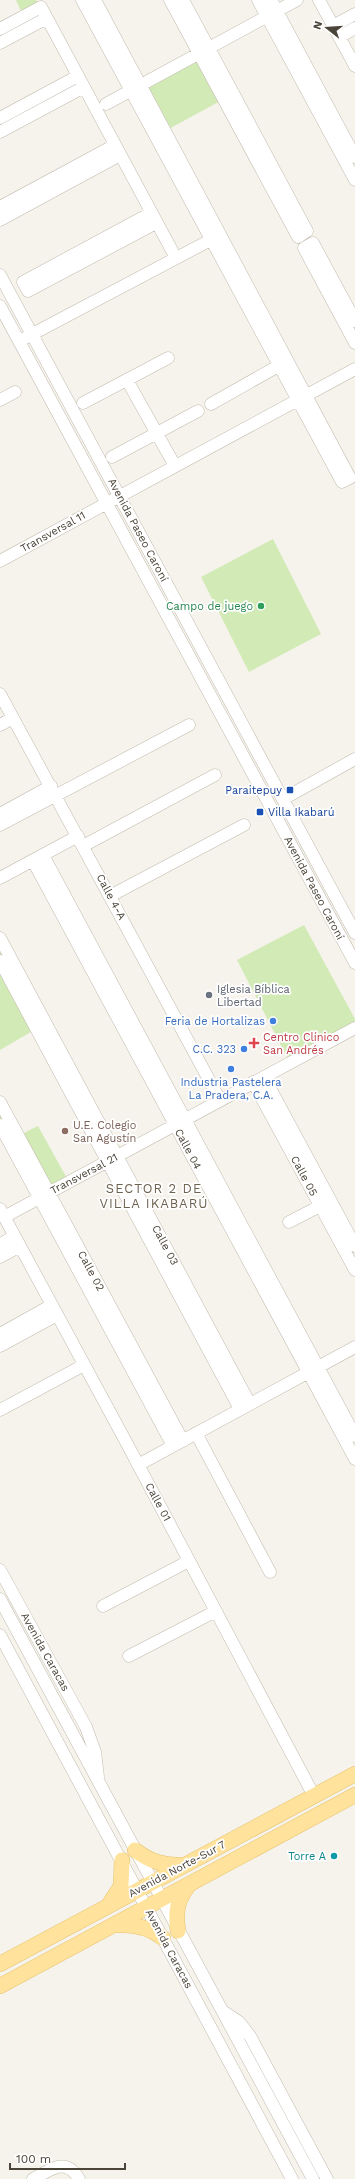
<svg xmlns="http://www.w3.org/2000/svg" width="355" height="2179" viewBox="0 0 355 2179" font-family="'Work Sans',sans-serif">
<style>
.green{fill:#d2eab5}
.lines{fill:none;stroke-linecap:round;stroke-linejoin:round}
.minor-casing{stroke:#c2bbae;stroke-width:13}
.major-casing{stroke:#e6c16a;stroke-width:16}
.minor{stroke:#fff;stroke-width:12}
.major{stroke:#ffe39c;stroke-width:15}
.leisure-dot{fill:#2e9e5b;stroke:#fff;stroke-width:1.5}
.transit-dot{fill:#1a4fb4;stroke:#fff;stroke-width:1.5}
.worship-dot{fill:#6b7280;stroke:#fff;stroke-width:1.5}
.shop-dot{fill:#3f7fe0;stroke:#fff;stroke-width:1.5}
.health-dot{fill:#e0444e;stroke:#fff;stroke-width:1.5}
.education-dot{fill:#8d6e63;stroke:#fff;stroke-width:1.5}
.culture-dot{fill:#0f9aa8;stroke:#fff;stroke-width:1.5}
.labels{text-anchor:middle;dominant-baseline:central;stroke-width:3.5;stroke-linejoin:round;paint-order:stroke}
.street-label{font-size:11px;fill:#4b4439;stroke:#fff}
.leisure-label{font-size:11px;fill:#27864d;stroke:#fff;text-anchor:end}
.transit-label{font-size:11px;fill:#164399;stroke:#fff;text-anchor:end}
.worship-label{font-size:11px;fill:#5b616d;stroke:#fff;text-anchor:start}
.shop-label{font-size:11px;fill:#366cbe;stroke:#fff;text-anchor:end}
.health-label{font-size:11px;fill:#be3a42;stroke:#fff;text-anchor:start}
.education-label{font-size:11px;fill:#785e54;stroke:#fff;text-anchor:start}
.culture-label{font-size:11px;fill:#0d838f;stroke:#fff;text-anchor:end}
.quarter-label{font-size:13px;letter-spacing:1px;fill:#6e6250;stroke:#fff}
</style>
<rect width="100%" height="100%" fill="#f6f3ec"/>
<path class="green" d="M16 0H36L38 3 21 11Z
M82 0H95L141 85 199 53 170 0H183L224 99 165 131Z
M273 539 321 634 249 672 201 577Z
M304 925 355 1019V1028L290 1063 237 960Z
M0 938 36 1029 0 1050Z
M0 1102 18 1136 38 1126 69 1182 49 1193 0 1125Z"/>
<g class="lines">
<defs>
<path id="minor" d="M82 0 342 482 350 478 95 0
M170 0 298 237 307 231 183 0
M258 0 355 180
M271 0 355 157
M319 0 355 66
M333 26 355 14
M0 29 41 7 176 258
M339 37 355 28
M0 43 47 18
M106 104 297 0
M0 118 78 76
M0 132 84 87
M0 207 115 145
M151 213 23 282 28 291 156 223
M0 220 120 155
M0 275 355 933
M0 306 355 963
M355 321 313 243 304 248 355 343
M25 338 218 236
M127 380 175 466
M0 400 15 392
M83 403 168 358
M211 404 280 365
M112 457 198 411
M0 561 355 369
M0 694 220 1100
M0 725 13 718
M283 799 355 759
M0 814 51 786
M0 825 189 725
M83 846 215 775
M43 855 355 1436
M33 861 355 1459
M0 878 78 836
M110 896 244 825
M0 938 250 1404
M0 961 240 1409
M264 1077 355 1246
M253 1082 355 1270
M0 1102 183 1441
M0 1125 173 1446
M0 1209 125 1440 314 1796
M4 1217 355 1028
M289 1222 326 1203
M0 1245 14 1236
M0 1257 20 1246
M0 1334 52 1305
M0 1346 57 1315
M0 1410 84 1365
M196 1433 270 1572
M138 1465 355 1347
M0 1570 86 1727 95 1752 98 1777
M0 1599 313 2179
M103 1606 189 1561
M0 1635 292 2179
M129 1656 216 1611
M224 2012 239 2022 250 2036 327 2179
M33 2179C50 2170 66 2156 79 2179"/>
<path id="major" d="M135 1850C150 1862 165 1866 185 1865
M110 1903 121 1886 122 1860
M115 1925C133 1924 149 1927 163 1938
M178 1931C175 1913 177 1899 189 1885
M0 1964 355 1774
M0 1986 355 1795"/>
</defs>
<use href="#minor" class="minor-casing"/>
<use href="#major" class="major-casing"/>
<use href="#minor" class="minor"/>
<use href="#major" class="major"/>
</g>
<circle class="leisure-dot" cx="261" cy="606" r="4"/>
<g class="transit-dot">
<rect x="286" y="786" width="8" height="8" rx="2"/>
<rect x="256" y="808" width="8" height="8" rx="2"/>
</g>
<circle class="worship-dot" cx="209" cy="995" r="4"/>
<g class="shop-dot">
<circle cx="273" cy="1021" r="4"/>
<circle cx="244" cy="1049" r="4"/>
<circle cx="231" cy="1069" r="4"/>
</g>
<path class="health-dot" d="M252 1037h4v4h4v4h-4v4h-4v-4h-4v-4h4z"/>
<circle class="education-dot" cx="65" cy="1131" r="4"/>
<circle class="culture-dot" cx="334" cy="1856" r="4"/>
<g class="labels">
<g class="street-label">
<text transform="translate(138 530) rotate(62)">Avenida Paseo Caroní</text>
<text transform="translate(53 532) rotate(-29)">Transversal 11</text>
<text transform="translate(314 888) rotate(62)">Avenida Paseo Caroní</text>
<text transform="translate(111 897) rotate(62)">Calle 4-A</text>
<text transform="translate(188 1149) rotate(62)">Calle 04</text>
<text transform="translate(84 1174) rotate(-28)">Transversal 21</text>
<text transform="translate(304 1176) rotate(62)">Calle 05</text>
<text transform="translate(165 1245) rotate(62)">Calle 03</text>
<text transform="translate(91 1271) rotate(62)">Calle 02</text>
<text transform="translate(158 1502) rotate(62)">Calle 01</text>
<text transform="translate(45 1652) rotate(61)">Avenida Caracas</text>
<text transform="translate(177 1869) rotate(-28)">Avenida Norte-Sur 7</text>
<text transform="translate(169 1949) rotate(62)">Avenida Caracas</text>
</g>
<g class="leisure-label">
<text x="253" y="606">Campo de juego</text>
</g>
<g class="transit-label">
<text x="282" y="790">Paraitepuy</text>
<text x="268" y="812" text-anchor="start">Villa Ikabarú</text>
</g>
<g class="worship-label">
<text x="217" y="989">Iglesia Bíblica<tspan x="217" dy="13">Libertad</tspan></text>
</g>
<g class="shop-label">
<text x="265" y="1021">Feria de Hortalizas</text>
<text x="236" y="1049">C.C. 323</text>
<text x="231" y="1082" text-anchor="middle">Industria Pastelera<tspan x="231" dy="13">La Pradera, C.A.</tspan></text>
</g>
<g class="health-label">
<text x="263" y="1037">Centro Clínico<tspan x="263" dy="13">San Andrés</tspan></text>
</g>
<g class="education-label">
<text x="73" y="1125">U.E. Colegio<tspan x="73" dy="13">San Agustín</tspan></text>
</g>
<g class="culture-label">
<text x="326" y="1856">Torre A</text>
</g>
<g class="quarter-label">
<text x="154" y="1188">SECTOR 2 DE<tspan x="154" dy="15">VILLA IKABARÚ</tspan></text>
</g>
</g>
<g transform="translate(327 28) rotate(287)" stroke="#ffffff" stroke-width="3" paint-order="stroke">
<path d="M0-3L7 15L0 10L-7 15Z" fill="#4b4439"/>
<text y="-6" font-size="11" font-weight="bold" text-anchor="middle" fill="#4b4439">N</text>
</g>
<path d="M10 2163v6h115v-6" fill="none" stroke="#4b4439" stroke-width="2"/>
<text x="16" y="2163" font-size="12" fill="#4b4439" stroke="#ffffff" stroke-width="3" paint-order="stroke">100 m</text>
</svg>
